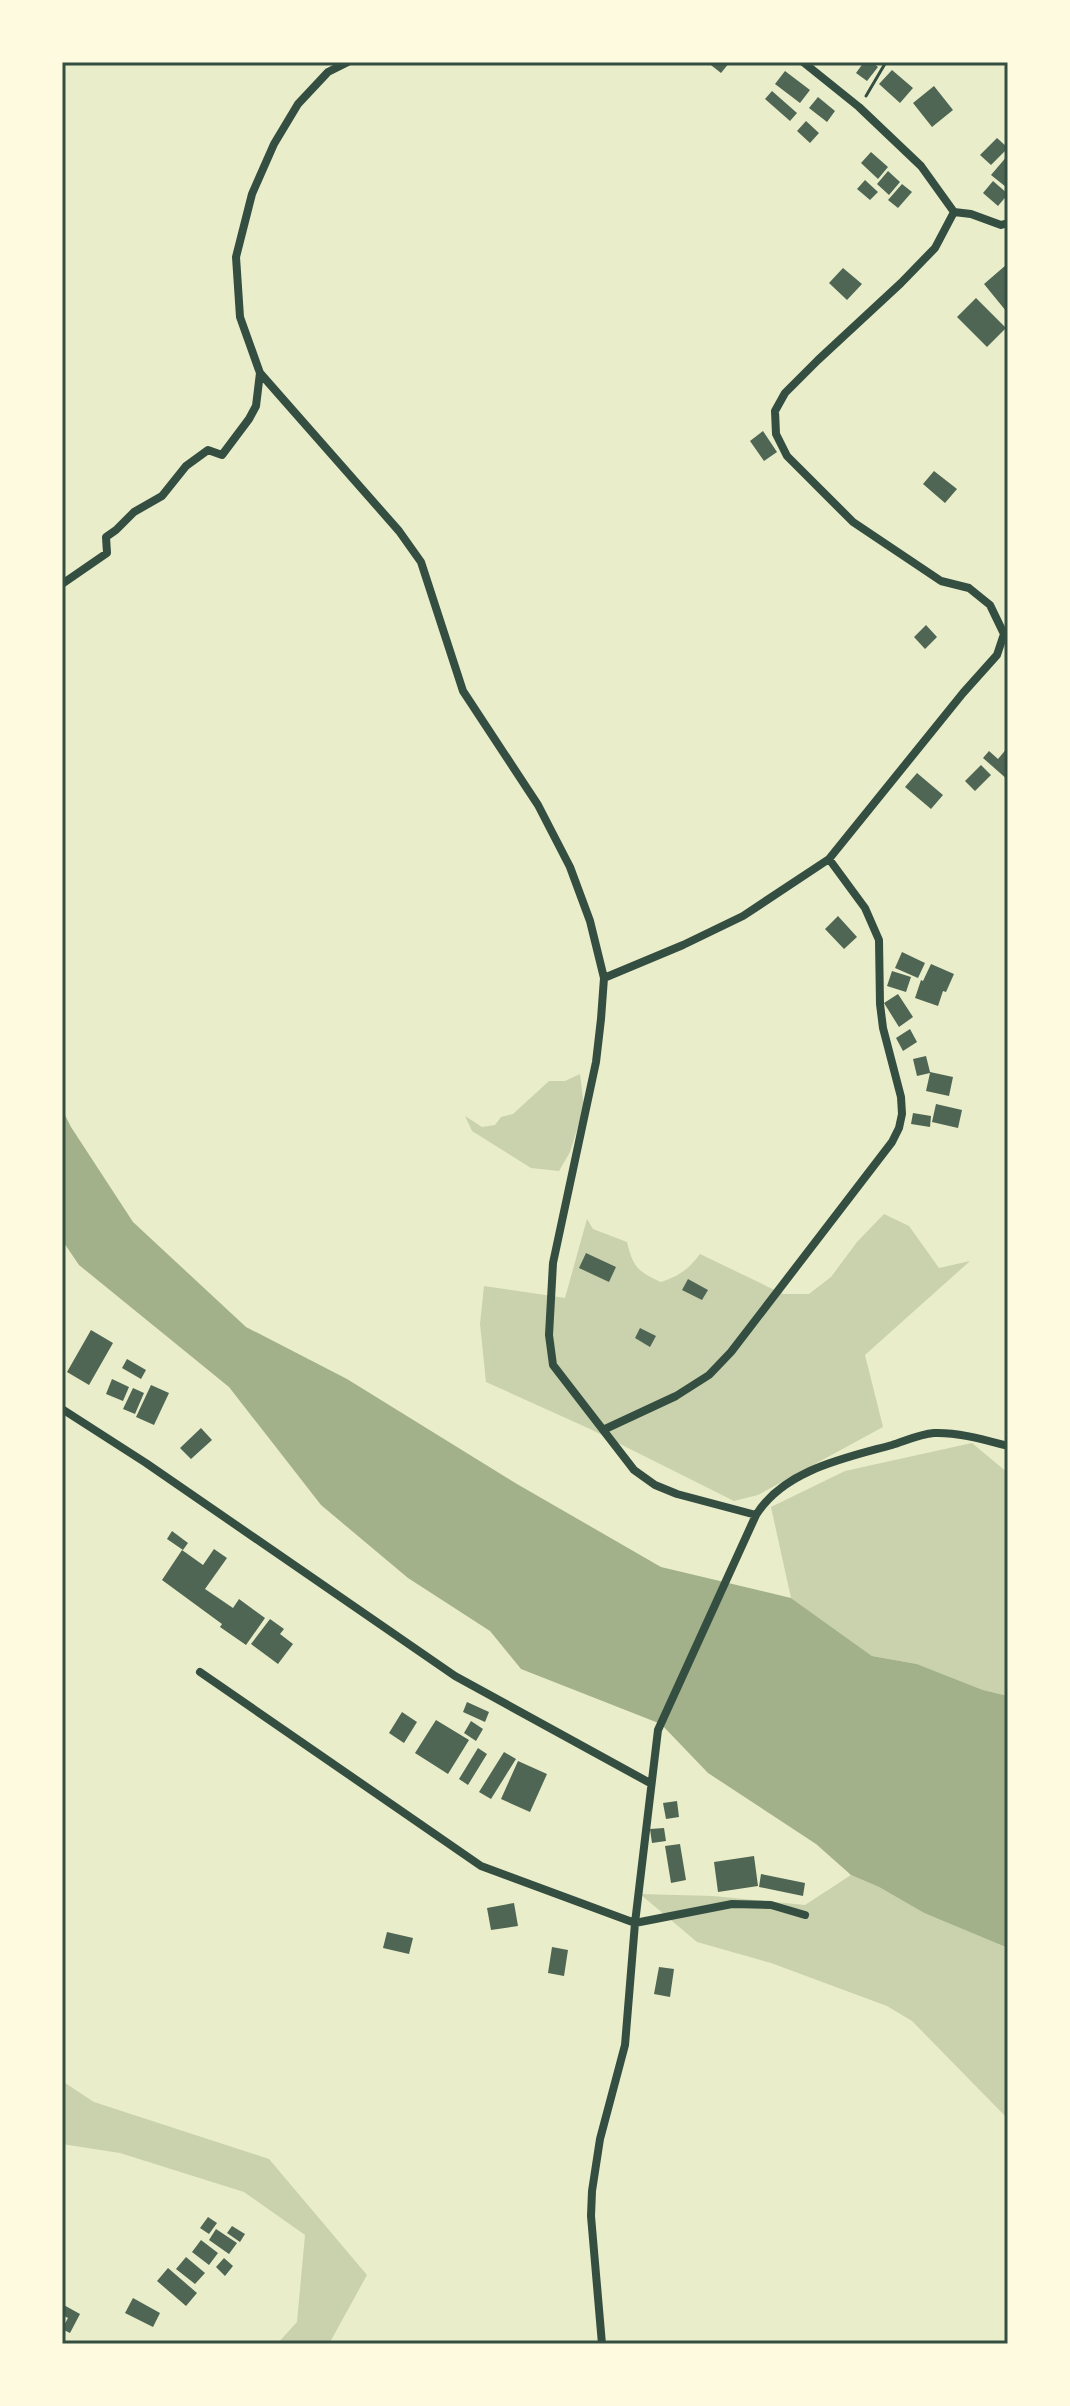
<svg xmlns="http://www.w3.org/2000/svg" width="1070" height="2406" viewBox="0 0 1070 2406" font-family="Helvetica,sans-serif">
<style>
.green{fill:#cad2ad}
.water{fill:#a3b18a}
.building{fill:#4f6655}
.lines{fill:none;stroke-linecap:round;stroke-linejoin:round}
.path{stroke:#344e41;stroke-width:3}
.minor{stroke:#344e41;stroke-width:8}
.neatline{fill:none;stroke:#344e41;stroke-width:3}
</style>
<rect width="100%" height="100%" fill="#e9edc9"/>
<path class="green" d="M580 1074 584 1107 570 1152 559 1171 531 1168 472 1131 465 1116 482 1127 495 1125 501 1117 513 1114 549 1081H565Z
M884 1214 909 1226 939 1268 970 1261 865 1355 883 1427 758 1495 734 1501 590 1429 486 1382 480 1324 484 1286 565 1298 587 1219 593 1229 627 1242C633 1267 638 1272 661 1282 679 1276 689 1269 700 1254L783 1294H809L831 1277 857 1242Z
M972 1443 1008 1473V1696L983 1690 917 1664 872 1656 791 1598 771 1507 845 1471Z
M851 1875 879 1887 924 1913 1008 1948V2119L912 2021 887 2006 771 1963 697 1942 640 1894 713 1896 805 1905Z
M62 2081 94 2102 269 2159 367 2275 329 2344H277L297 2322 305 2235 244 2192 120 2153 62 2144Z"/>
<path class="water" d="M62 1109 71 1127 133 1222 246 1327 347 1379 517 1484 661 1567 791 1598 872 1656 917 1664 983 1690 1008 1696V1948L924 1913 879 1887 851 1875 816 1844 708 1773 661 1724 521 1669 490 1631 408 1578 321 1505 229 1387 79 1265 62 1240Z"/>
<path class="building" d="M707 62H730L721 73Z
M864 62H872L878 67 867 81 856 73Z
M892 70 913 88 900 103 879 84Z
M785 71 810 90 800 103 775 84Z
M934 86 953 110 932 127 913 103Z
M772 91 797 113 790 121 765 99Z
M818 97 835 111 827 122 809 108Z
M806 121 819 133 810 143 797 131Z
M997 138 1008 148 991 165 980 155Z
M871 152 888 167 878 179 861 163Z
M1008 155V185L1006 187 991 175Z
M888 171 900 182 889 195 877 184Z
M865 180 878 192 870 200 857 189Z
M993 181 1008 194 998 206 983 193Z
M902 184 912 192 898 208 888 200Z
M1006 265 1008 267 1006 311 984 284Z
M843 268 862 284 847 300 829 283Z
M976 298 1006 328 987 347 957 317Z
M763 431 777 452 764 461 750 441Z
M934 471 957 489 945 503 923 484Z
M926 625 937 637 925 649 914 637Z
M1008 747V780L983 758 989 751 998 759Z
M981 765 991 775 975 791 965 781Z
M917 773 943 795 931 809 905 787Z
M838 916 857 937 844 949 825 929Z
M902 952 925 963 918 978 895 968Z
M931 964 954 974 946 992 943 991 938 1006 915 998 921 980 923 981Z
M892 971 911 977 906 992 887 986Z
M898 994 913 1017 899 1027 884 1003Z
M910 1029 917 1042 903 1051 896 1038Z
M926 1056 930 1072 953 1077 949 1096 926 1091 930 1073 917 1076 913 1059Z
M936 1104 962 1110 958 1128 932 1122Z
M913 1113 931 1116 930 1127 911 1124Z
M586 1253 616 1267 609 1282 579 1268Z
M688 1279 708 1290 702 1300 682 1290Z
M640 1328 656 1336 650 1347 635 1338Z
M91 1330 113 1343 89 1385 67 1372Z
M127 1359 146 1370 141 1379 122 1368Z
M112 1379 129 1387 123 1401 106 1394Z
M151 1385 169 1393 154 1425 136 1417Z
M133 1388 144 1393 135 1414 123 1409Z
M201 1428 212 1440 191 1459 180 1448Z
M172 1531 188 1543 183 1550 167 1539Z
M214 1549 227 1558 205 1589 233 1608 239 1599 265 1618 246 1645 220 1627 222 1624 162 1580 182 1550 203 1565Z
M270 1619 284 1629 280 1634 293 1644 278 1664 251 1644Z
M467 1702 489 1712 485 1722 463 1712Z
M402 1712 417 1722 404 1743 389 1733Z
M436 1720 469 1740 448 1774 415 1753Z
M471 1721 483 1729 476 1741 464 1733Z
M478 1748 487 1754 468 1785 459 1779Z
M504 1752 516 1759 491 1799 479 1792Z
M518 1761 547 1774 530 1812 501 1799Z
M677 1801 679 1817 666 1819 663 1803Z
M664 1828 666 1841 652 1843 650 1829Z
M680 1844 686 1880 671 1883 665 1846Z
M754 1856 758 1886 718 1892 714 1862Z
M761 1874 805 1883 803 1896 759 1887Z
M514 1903 518 1926 491 1930 487 1908Z
M387 1932 413 1938 409 1954 383 1948Z
M552 1947 568 1950 564 1976 548 1973Z
M659 1967 674 1969 670 1997 654 1994Z
M208 2217 217 2223 209 2234 200 2228Z
M232 2226 245 2234 240 2242 227 2233Z
M216 2229 237 2243 229 2254 209 2240Z
M201 2240 218 2253 209 2265 192 2252Z
M186 2257 205 2273 195 2284 176 2269Z
M224 2258 233 2266 225 2276 216 2267Z
M168 2268 197 2293 186 2306 157 2281Z
M133 2298 160 2313 153 2327 125 2313Z
M62 2304 80 2314 70 2333 62 2329 68 2318 62 2315Z"/>
<g class="lines">
<path class="path" d="M866 96 886 62"/>
<path class="minor" d="M348 62 328 72 298 104 274 144 252 194 236 257 240 317 260 373 399 531 421 562 463 691 538 805 570 867 590 921 604 978 601 1019 596 1062 553 1263 549 1335 553 1365 634 1470 655 1485 677 1494 756 1515 658 1730 635 1923 625 2045 600 2139 592 2191 591 2216 602 2344
M803 62 859 107 921 166 954 212 971 214 1001 225 1008 223
M62 584 107 553 106 537 116 530 134 512 162 496 186 466 208 450 222 455 249 419 256 406 260 373
M604 978 683 945 743 916 829 859 963 693 997 655 1004 634 990 605 969 588 941 581 853 522 787 456 776 434 775 411 785 393 818 360 901 283 935 248 954 212
M62 1409 146 1463 455 1676 650 1783
M603 1430 676 1396 709 1375 731 1352 892 1142 899 1128 902 1114 901 1097 883 1028 880 1004 879 940 865 908 829 859
M756 1515C784 1470 845 1458 892 1445 905 1441 920 1434 934 1433 958 1432 985 1440 1008 1446
M200 1672 481 1866 635 1923 732 1904 771 1905 805 1915"/>
</g>
<rect width="1070" height="2406" fill="none" stroke="#fefae0" stroke-width="128"/>
<rect x="64" y="64" width="942" height="2278" class="neatline"/>
</svg>
